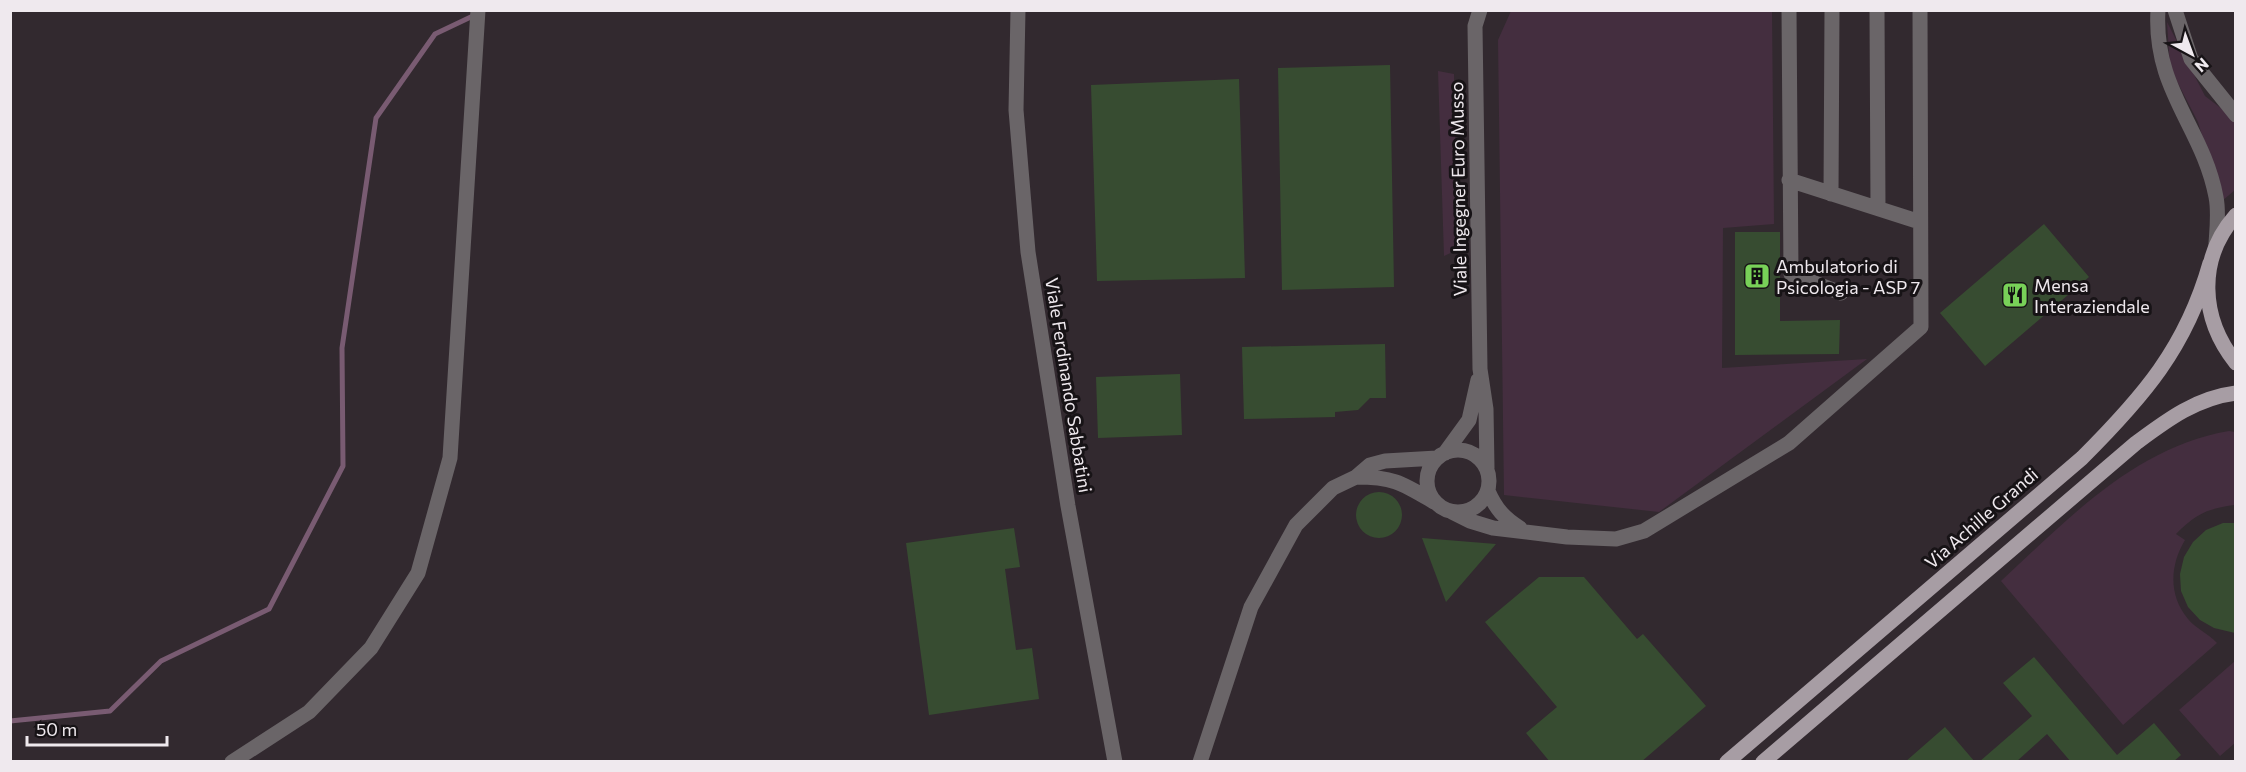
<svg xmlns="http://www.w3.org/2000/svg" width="2246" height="772" viewBox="0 0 2246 772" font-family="Commissioner,sans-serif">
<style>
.green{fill:#442e3f}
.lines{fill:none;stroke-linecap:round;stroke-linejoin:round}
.stream{stroke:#795b72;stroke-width:5}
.building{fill:#374c31}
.minor{stroke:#6a6568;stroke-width:15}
.tertiary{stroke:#6a6568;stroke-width:15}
.primary{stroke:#a79da4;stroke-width:15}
.labels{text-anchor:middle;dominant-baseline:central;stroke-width:6;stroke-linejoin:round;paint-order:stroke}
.street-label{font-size:18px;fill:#efe9ee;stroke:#171316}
.poi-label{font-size:18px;fill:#efe9ee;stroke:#171316;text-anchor:start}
</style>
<rect width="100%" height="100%" fill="#32292f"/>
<path class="green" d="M1511 11H1772L1774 224 1723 228 1722 368 1867 359 1659 512 1504 495 1498 40Z
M2167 22 2205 96 2235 119V190L2222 201 2198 122 2170 68Z
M1438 71 1454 74 1457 250 1444 256Z
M2229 431 2235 432V514L2234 505C2206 509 2196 514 2176 534L2185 540C2170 565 2168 595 2188 619 2196 629 2208 633 2217 643L2123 725 2001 581C2068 519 2135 447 2229 431Z
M2235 661V743L2220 756 2179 710Z"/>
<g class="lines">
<path class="stream" d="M10 721 110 711 161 661 269 609 343 466 342 348 376 118 435 34 475 15"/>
</g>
<path class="building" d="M1390 65 1394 287 1282 290 1278 68Z
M1239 79 1245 278 1097 281 1091 85Z
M2044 224 2089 277 1985 366 1940 313Z
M1735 232H1780V321L1840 320 1839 354 1735 355Z
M1385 344 1386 398H1370L1358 410 1335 412V417L1244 419 1242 347Z
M1180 374 1182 435 1098 438 1096 377Z
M1356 515a23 23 0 1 1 46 0a23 23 0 1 1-46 0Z
M2223 523H2235V633L2214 628 2200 620 2188 607 2181 591 2180 574 2184 557 2193 542 2206 530Z
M1014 528 1020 567 1005 569 1016 650 1032 648 1039 699 929 715 906 543Z
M1422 538 1496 544 1446 602Z
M1539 577H1584L1637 639 1643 634 1706 706 1641 762H1550L1526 733 1557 707 1485 622Z
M2034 657 2117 755 2154 723 2181 755 2173 762H2071L2047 734 2016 762H1979L2032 716 2003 683Z
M1945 727 1975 762H1905Z"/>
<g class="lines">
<path class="minor" d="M1480 10 1475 26 1480 369 1486 409 1487 468
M1789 10 1791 274 1841 293
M1877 10 1878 208
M2158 10C2153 90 2203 127 2216 197 2219 212 2217 228 2216 243
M2175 10 2191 59 2236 115
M1789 180 1920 222
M1831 194 1832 10
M1427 481a31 31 0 1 1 62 0a31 31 0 1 1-62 0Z
M1445 453 1469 420 1478 380
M1356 477C1394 477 1402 483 1434 502
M1488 491C1496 509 1504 518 1520 528
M1452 512 1470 521 1493 528 1567 537 1616 539 1644 531 1789 443 1921 327 1920 10
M232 762 309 712 371 648 418 573 450 458 478 10
M1200 762 1251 607 1296 525 1333 488 1356 477 1370 465 1385 461 1437 458"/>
<path class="tertiary" d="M1018 10 1016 110 1028 252 1068 506 1115 762"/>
<path class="primary" d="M2236 215C2197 259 2200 318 2236 363
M1727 762 2082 458C2143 397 2186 348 2210 263
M1763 762 2136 443C2167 420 2196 398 2236 393"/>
</g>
<defs>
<symbol id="building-square" viewBox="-11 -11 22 22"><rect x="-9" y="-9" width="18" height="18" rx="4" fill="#78d158" stroke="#171316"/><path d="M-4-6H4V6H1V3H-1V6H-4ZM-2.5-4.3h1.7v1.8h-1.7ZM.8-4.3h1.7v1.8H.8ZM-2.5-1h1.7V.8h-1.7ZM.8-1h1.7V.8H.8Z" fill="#111"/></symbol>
<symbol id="restaurant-square" viewBox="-11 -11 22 22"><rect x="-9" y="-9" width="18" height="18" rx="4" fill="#78d158" stroke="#171316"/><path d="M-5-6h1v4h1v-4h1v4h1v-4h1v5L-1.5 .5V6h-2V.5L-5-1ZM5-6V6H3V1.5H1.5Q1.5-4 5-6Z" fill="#111"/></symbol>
</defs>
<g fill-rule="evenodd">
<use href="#building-square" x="1742" y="261" width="30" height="30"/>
<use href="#restaurant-square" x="2000" y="280" width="30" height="30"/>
</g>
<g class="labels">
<g class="street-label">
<text transform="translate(1458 189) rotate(-91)">Viale Ingegner Euro Musso</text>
<text transform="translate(1069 385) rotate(81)">Viale Ferdinando Sabbatini</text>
<text transform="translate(1981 518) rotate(-41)">Via Achille Grandi</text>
</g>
<g class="poi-label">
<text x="1776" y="266">Ambulatorio di<tspan x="1776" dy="21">Psicologia - ASP 7</tspan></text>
<text x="2034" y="285">Mensa<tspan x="2034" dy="21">Interaziendale</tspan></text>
</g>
</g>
<rect width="2246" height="772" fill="none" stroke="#efe9ee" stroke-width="24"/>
<g transform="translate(2192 54) rotate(139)" stroke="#171316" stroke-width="4.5" paint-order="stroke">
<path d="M0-4.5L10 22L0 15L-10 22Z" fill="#efe9ee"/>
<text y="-9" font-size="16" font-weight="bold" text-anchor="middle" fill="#efe9ee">N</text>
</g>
<path d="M27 736v9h140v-9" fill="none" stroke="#efe9ee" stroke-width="3"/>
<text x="36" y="736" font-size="18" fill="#efe9ee" stroke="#171316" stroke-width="4.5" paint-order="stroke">50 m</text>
</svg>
